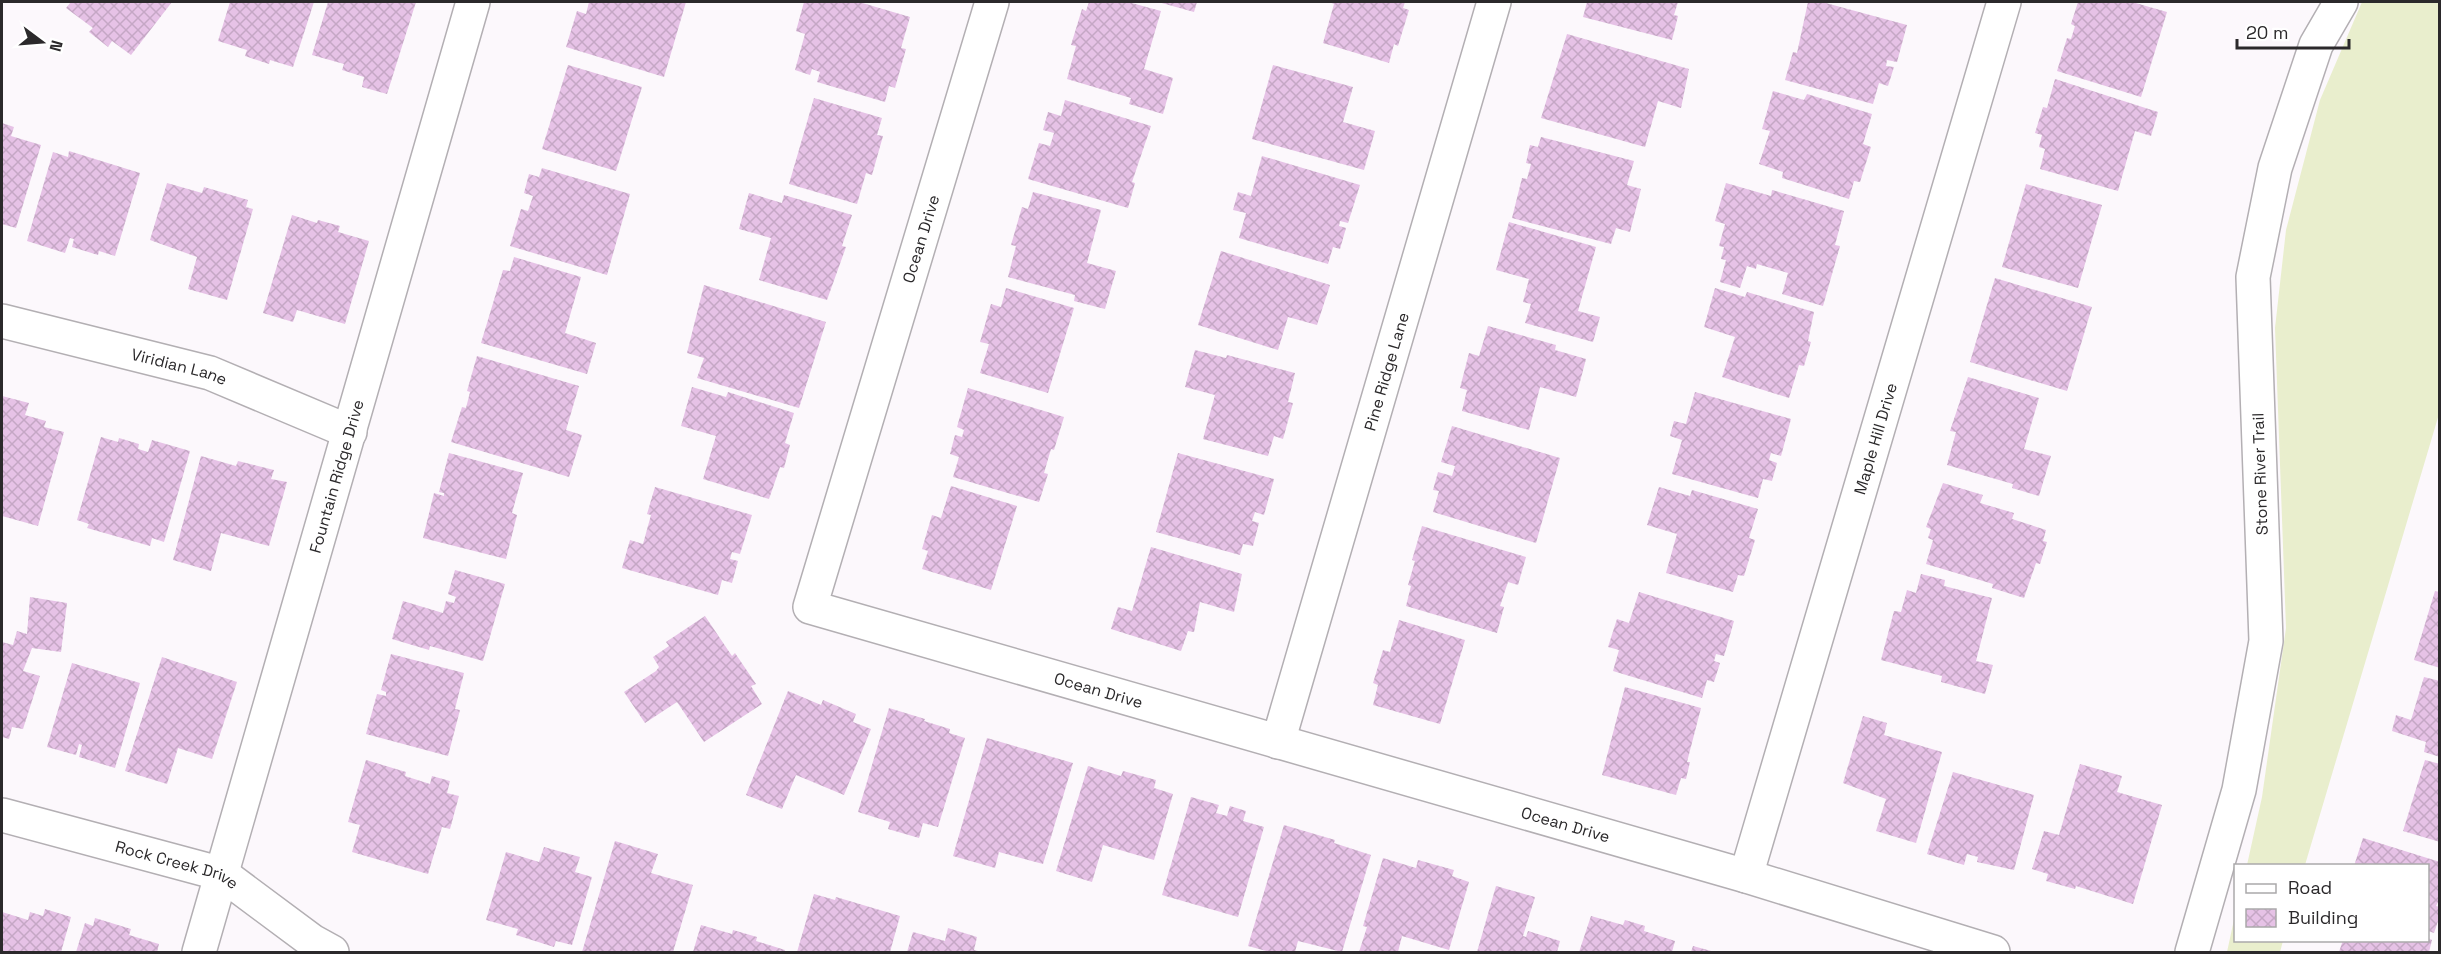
<svg xmlns="http://www.w3.org/2000/svg" width="2441" height="954" viewBox="0 0 2441 954" font-family="'Space Grotesk',sans-serif">
<style>
.grass{fill:#e9eecd}
.building{fill:url(#building-cross-hatch)}
.lines{fill:none;stroke-linecap:round;stroke-linejoin:round}
.minor-casing{stroke:#b3afb3;stroke-width:36}
.minor{stroke:#fff;stroke-width:33}
.labels{text-anchor:middle;dominant-baseline:central;stroke-width:6;stroke-linejoin:round;paint-order:stroke}
.street-label{font-size:16px;fill:#2b292b;stroke:#fff}
</style>
<defs>
<pattern id="building-cross-hatch" width="8" height="8" patternUnits="userSpaceOnUse" patternTransform="scale(1.5)"><rect width="8" height="8" fill="#e6c2e6"/><path d="M0 0l8 8M0 8l8-8" fill="none" stroke="#c5a7c5"/></pattern>
</defs>
<rect width="100%" height="100%" fill="#fcf8fc"/>
<path class="grass" d="M2362 2H2439V414L2305 865H2247L2262 797 2286 628 2275 328 2286 230 2320 100Z
M2235 915 2236 940 2283 941 2280 952H2227Z"/>
<path class="building" d="M71 2H172L131 55 112 41 108 47 89 32 93 28 66 8Z
M230 2H314L293 67 270 60 269 64 245 56 247 50 218 41Z
M328 2H416L387 94 362 87 364 77 342 70 344 64 312 55Z
M589 2H686L664 77 566 47 577 11 586 14Z
M804 2H859L910 17 901 48 906 49 895 88 889 86 885 102 817 82 820 72 812 69 810 75 795 70 805 34 796 31Z
M1089 2H1128L1161 11 1144 69 1173 78 1163 114 1129 104 1131 98 1067 79 1076 46 1071 45 1082 9 1086 11Z
M1158 2H1197L1194 12Z
M1329 2H1405L1403 8 1409 10 1398 46 1394 44 1389 63 1323 43 1334 4Z
M1587 2H1678L1674 15 1678 16 1672 40 1583 17Z
M1808 2H1822L1907 25 1897 62 1887 60 1886 66 1894 67 1888 86 1879 83 1873 104 1785 80 1793 52 1797 53Z
M2078 2H2132L2167 12 2141 97 2057 71 2067 38 2071 39 2075 26 2071 24Z
M1567 34 1689 69 1681 108 1658 101 1645 147 1541 118Z
M568 65 642 87 616 171 542 149Z
M1273 65 1353 87 1343 122 1375 131 1364 170 1252 139Z
M2055 79 2158 112 2151 136 2135 131 2118 191 2040 169 2045 149 2039 147 2042 135 2035 133 2043 107 2047 108Z
M1773 91 1804 100 1807 94 1872 114 1863 144 1871 147 1860 182 1854 181 1849 199 1782 178 1783 172 1759 164 1770 131 1762 129Z
M814 98 882 118 877 135 883 136 872 175 866 173 857 204 789 184Z
M1065 100 1151 126 1132 182 1135 183 1128 208 1028 179 1039 143 1050 146 1054 133 1043 130 1048 112 1061 116Z
M2 123 14 127 11 136 41 145 16 228 2 224Z
M1541 137 1634 161 1627 185 1641 189 1630 232 1616 228 1611 244 1512 218 1522 178 1527 179 1531 164 1526 163 1530 145 1538 147Z
M69 151 140 173 115 256 99 251 98 255 72 247 74 239 70 238 65 253 27 241 53 152 68 157Z
M1262 156 1360 185 1348 223 1340 221 1339 226 1346 228 1340 249 1333 247 1328 264 1239 238 1246 213 1233 210 1238 192 1251 196Z
M542 168 630 194 607 275 510 246 521 209 528 211 533 196 524 193 529 174 539 177Z
M167 183 202 193 204 187 248 200 246 207 253 209 227 300 188 289 197 257 150 240Z
M1726 183 1771 196 1772 190 1844 211 1835 245 1840 246 1823 306 1782 294 1788 273 1757 264 1756 269 1747 266 1740 288 1720 282 1726 260 1721 259 1724 247 1719 246 1725 224 1715 221Z
M2026 184 2102 205 2078 288 2002 267Z
M1033 192 1101 210 1087 263 1116 271 1105 309 1074 301 1075 295 1008 277 1016 246 1011 245 1022 207 1028 209Z
M749 193 782 203 784 195 852 215 842 246 846 247 827 300 759 280 771 238 739 229Z
M292 215 317 223 318 220 340 226 338 232 369 241 345 324 297 310 293 322 263 313Z
M1509 222 1596 247 1578 311 1600 317 1593 342 1525 323 1531 304 1523 302 1529 279 1496 270Z
M1221 251 1330 285 1317 325 1288 317 1278 350 1198 325Z
M514 257 581 277 565 333 596 343 587 374 481 343 503 270 510 271Z
M1995 278 2092 307 2067 391 1970 362Z
M704 285 826 322 799 408 697 378 704 358 687 353Z
M1006 288 1074 308 1048 393 980 373 989 344 980 342 991 304 1001 307Z
M1715 288 1745 297 1747 292 1814 312 1808 341 1811 342 1804 366 1799 365 1789 398 1722 377 1735 337 1704 327Z
M1488 326 1556 345 1555 350 1586 359 1576 397 1540 387 1529 430 1462 411 1467 390 1460 388 1469 353 1479 356Z
M1195 350 1226 358 1227 355 1295 373 1288 402 1293 403 1283 439 1274 436 1268 456 1203 439 1215 395 1185 387Z
M477 356 579 386 566 430 582 435 569 477 451 442 462 407 466 408 470 392 467 391Z
M1968 377 2039 398 2024 449 2051 456 2039 496 2012 488 2013 484 1947 465 1956 432 1950 431Z
M692 387 726 397 728 392 794 413 785 443 790 445 784 468 780 467 769 499 703 479 716 436 681 426Z
M968 388 1064 417 1054 450 1051 449 1044 473 1048 474 1039 502 953 477 959 457 950 454 955 435 962 437 964 430 957 427Z
M1695 392 1791 419 1781 456 1771 453 1769 460 1777 463 1772 481 1763 479 1758 498 1672 474 1682 440 1670 436 1674 421 1686 424Z
M2 396 29 403 25 415 46 421 44 427 64 432 38 526 2 516Z
M1452 426 1560 458 1536 543 1433 512 1439 491 1433 490 1438 472 1452 476 1455 466 1441 462Z
M101 437 118 442 119 438 139 444 138 449 148 452 152 440 190 451 164 542 152 538 150 546 87 528 89 524 77 520Z
M449 453 523 473 512 513 517 515 506 559 423 538 434 493 444 496V493L439 492Z
M1178 453 1274 479 1264 515 1255 512 1252 521 1259 523 1253 546 1243 544 1240 555 1156 532Z
M201 456 236 466 238 461 274 470 271 479 287 482 269 546 221 533 211 571 173 560Z
M1943 483 1983 495 1980 503 2014 513 2012 519 2046 530 2043 541 2047 542 2040 564 2036 563 2024 598 1992 588 1993 584 1926 564 1933 540 1928 538 1931 529 1926 527Z
M951 486 1017 506 991 590 922 569 928 551 922 549 932 515 941 518Z
M655 487 752 515 740 554 732 552 730 559 738 561 732 583 722 580 718 595 622 568 630 540 643 544 651 515 647 514Z
M1659 487 1690 496 1692 490 1758 509 1749 538 1755 540 1744 576 1738 575 1733 592 1666 573 1677 534 1647 525Z
M1422 526 1526 557 1518 585 1508 582 1500 606 1504 607 1497 633 1406 606 1411 586 1408 585 1415 561 1412 560Z
M1151 547 1242 574 1234 612 1200 602 1194 632 1188 631 1181 651 1111 629 1118 607 1132 611Z
M455 570 505 584 483 661 430 646 429 650 392 639 403 601 443 613 446 601 454 603 456 597 448 594Z
M1921 574 1945 580 1944 586 1992 598 1976 661 1993 665 1985 694 1941 682 1942 676 1881 660 1894 611 1901 612 1907 590 1916 593Z
M2435 591 2440 592V668L2414 660Z
M1639 592 1734 621 1724 656 1716 654 1714 661 1720 663 1714 682 1707 680 1702 698 1613 671 1619 650 1608 647 1617 619 1629 623Z
M30 597 67 603 61 652 32 648 23 671 40 676 23 729 12 727 9 739 2 737V642L13 645 17 631 27 634Z
M705 616 732 656 735 653 756 684 751 686 762 704 704 742 677 702 645 723 624 692 656 671 659 667 653 657 669 646 666 642Z
M1399 620 1465 640 1440 724 1373 705 1378 685 1373 683 1383 650 1390 652Z
M391 654 464 673 455 709 460 710 448 756 366 734 377 694 386 696V692L381 690Z
M162 657 237 682 212 759 178 748 167 784 125 771Z
M72 663 140 683 115 768 79 757 82 745 79 744 76 755 47 747Z
M2424 677 2440 681V757L2424 752 2426 742 2392 731 2396 715 2411 720Z
M1625 687 1701 708 1687 762H1690L1686 779 1681 778 1676 795 1602 775Z
M788 691 821 705 823 700 856 714 853 722 871 729 844 795 796 775 782 809 746 795Z
M889 708 925 719 924 721 950 729 949 733 965 738 938 827 923 823 919 838 888 829 890 822 858 812Z
M1863 716 1887 723 1884 735 1942 752 1916 843 1876 831 1886 799 1843 783Z
M987 738 1073 763 1043 864 999 852 995 868 953 856Z
M366 760 406 772 405 776 430 784 432 776 450 781 447 793 459 796 450 829 442 827 428 874 352 852 360 825 348 822Z
M2425 760 2440 764V842L2403 831Z
M2080 764 2122 776 2117 792 2162 805 2133 904 2076 886 2075 889 2046 881 2048 874 2032 869 2044 831 2059 835Z
M1088 766 1121 776 1123 771 1156 780 1154 788 1173 794 1154 860 1103 845 1092 882 1056 871Z
M1953 772 2034 795 2014 870 1977 862 1978 857 1967 854 1964 865 1927 854Z
M1191 797 1219 805 1216 813 1227 816 1230 806 1246 811 1243 821 1264 827 1238 917 1162 895Z
M1284 825 1335 840 1334 843 1371 855 1342 952 1298 941 1295 952H1270L1248 946Z
M2363 838 2440 862V898L2436 906 2440 907V915L2434 933 2428 931V866H2354Z
M615 841 658 854 651 873 693 885 673 952H582Z
M544 847 580 857 575 872 592 877 572 945 556 941 554 947 516 935 518 929 486 920 506 852 539 862Z
M1383 858 1416 868 1418 860 1454 870 1452 876 1469 882 1449 950 1402 936 1398 952H1359L1367 927 1363 926Z
M1496 886 1535 897 1523 936 1526 937 1528 931 1560 941 1557 952H1477Z
M814 894 835 900 836 897 900 916 890 952H797Z
M45 909 71 917 61 952H2V912L28 920 30 912 43 916Z
M1591 916 1623 925 1625 920 1645 926 1644 931 1675 941 1672 952H1579Z
M95 918 131 929 129 935 159 944 157 952H76L85 923 93 926Z
M701 925 732 934 733 930 757 937 756 941 785 950V952H693Z
M948 928 977 937 974 950 982 952H907L913 932 945 941Z
M2428 938 2432 940 2429 952H2339L2343 940H2428Z
M1693 946 1715 952H1691Z"/>
<g class="lines">
<defs>
<g id="minor">
<path id="s1" d="M992 2 810 607 1746 876 1993 952"/>
<path id="s2" d="M2 321 210 373 350 432"/>
<path id="s3" d="M1278 742 1494 2"/>
<path id="s4" d="M2 815 222 874 312 941 332 952"/>
<path id="s5" d="M1746 876 2004 2"/>
<path id="s6" d="M199 952 473 2"/>
<path d="M2192 952 2239 790 2266 641 2253 277 2275 168 2316 45 2341 2"/>
</g>
</defs>
<use href="#minor" class="minor-casing"/>
<use href="#minor" class="minor"/>
</g>
<g class="labels">
<g class="street-label">
<text transform="translate(921 239) rotate(-73)">Ocean Drive</text>
<text stroke="none"><textPath href="#s2" startOffset="183">Viridian Lane</textPath></text>
<text stroke="none"><textPath href="#s3" startOffset="386">Pine Ridge Lane</textPath></text>
<text stroke="none"><textPath href="#s5" startOffset="456">Maple Hill Drive</textPath></text>
<text transform="translate(2260 474) rotate(-92)">Stone River Trail</text>
<text stroke="none"><textPath href="#s6" startOffset="495">Fountain Ridge Drive</textPath></text>
<text stroke="none"><textPath href="#s1" startOffset="932">Ocean Drive</textPath></text>
<text stroke="none"><textPath href="#s1" startOffset="1418">Ocean Drive</textPath></text>
<text stroke="none"><textPath href="#s4" startOffset="182">Rock Creek Drive</textPath></text>
</g>
</g>
<rect width="2441" height="954" fill="none" stroke="#2b292b" stroke-width="6"/>
<rect x="2234" y="864" width="195" height="78" fill="#ffffff" stroke="#aaa9aa" stroke-width="1.5"/>
<rect x="2246" y="884" width="30" height="9" fill="#ffffff" stroke="#aaa9aa" stroke-width="1.5"/>
<text x="2288" y="894" font-size="18" fill="#2b292b">Road</text>
<rect x="2246" y="909" width="30" height="18" fill="url(#building-cross-hatch)" stroke="#aaa9aa" stroke-width="1.5"/>
<text x="2288" y="924" font-size="18" fill="#2b292b">Building</text>
<g transform="translate(42 42) rotate(106)" stroke="#ffffff" stroke-width="4.5" paint-order="stroke">
<path d="M0-4.5L10 22L0 15L-10 22Z" fill="#2b292b"/>
<text y="-9" font-size="16" font-weight="bold" text-anchor="middle" fill="#2b292b">N</text>
</g>
<path d="M2237 39v9h112v-9" fill="none" stroke="#2b292b" stroke-width="3"/>
<text x="2246" y="39" font-size="18" fill="#2b292b" stroke="#ffffff" stroke-width="4.5" paint-order="stroke">20 m</text>
</svg>
